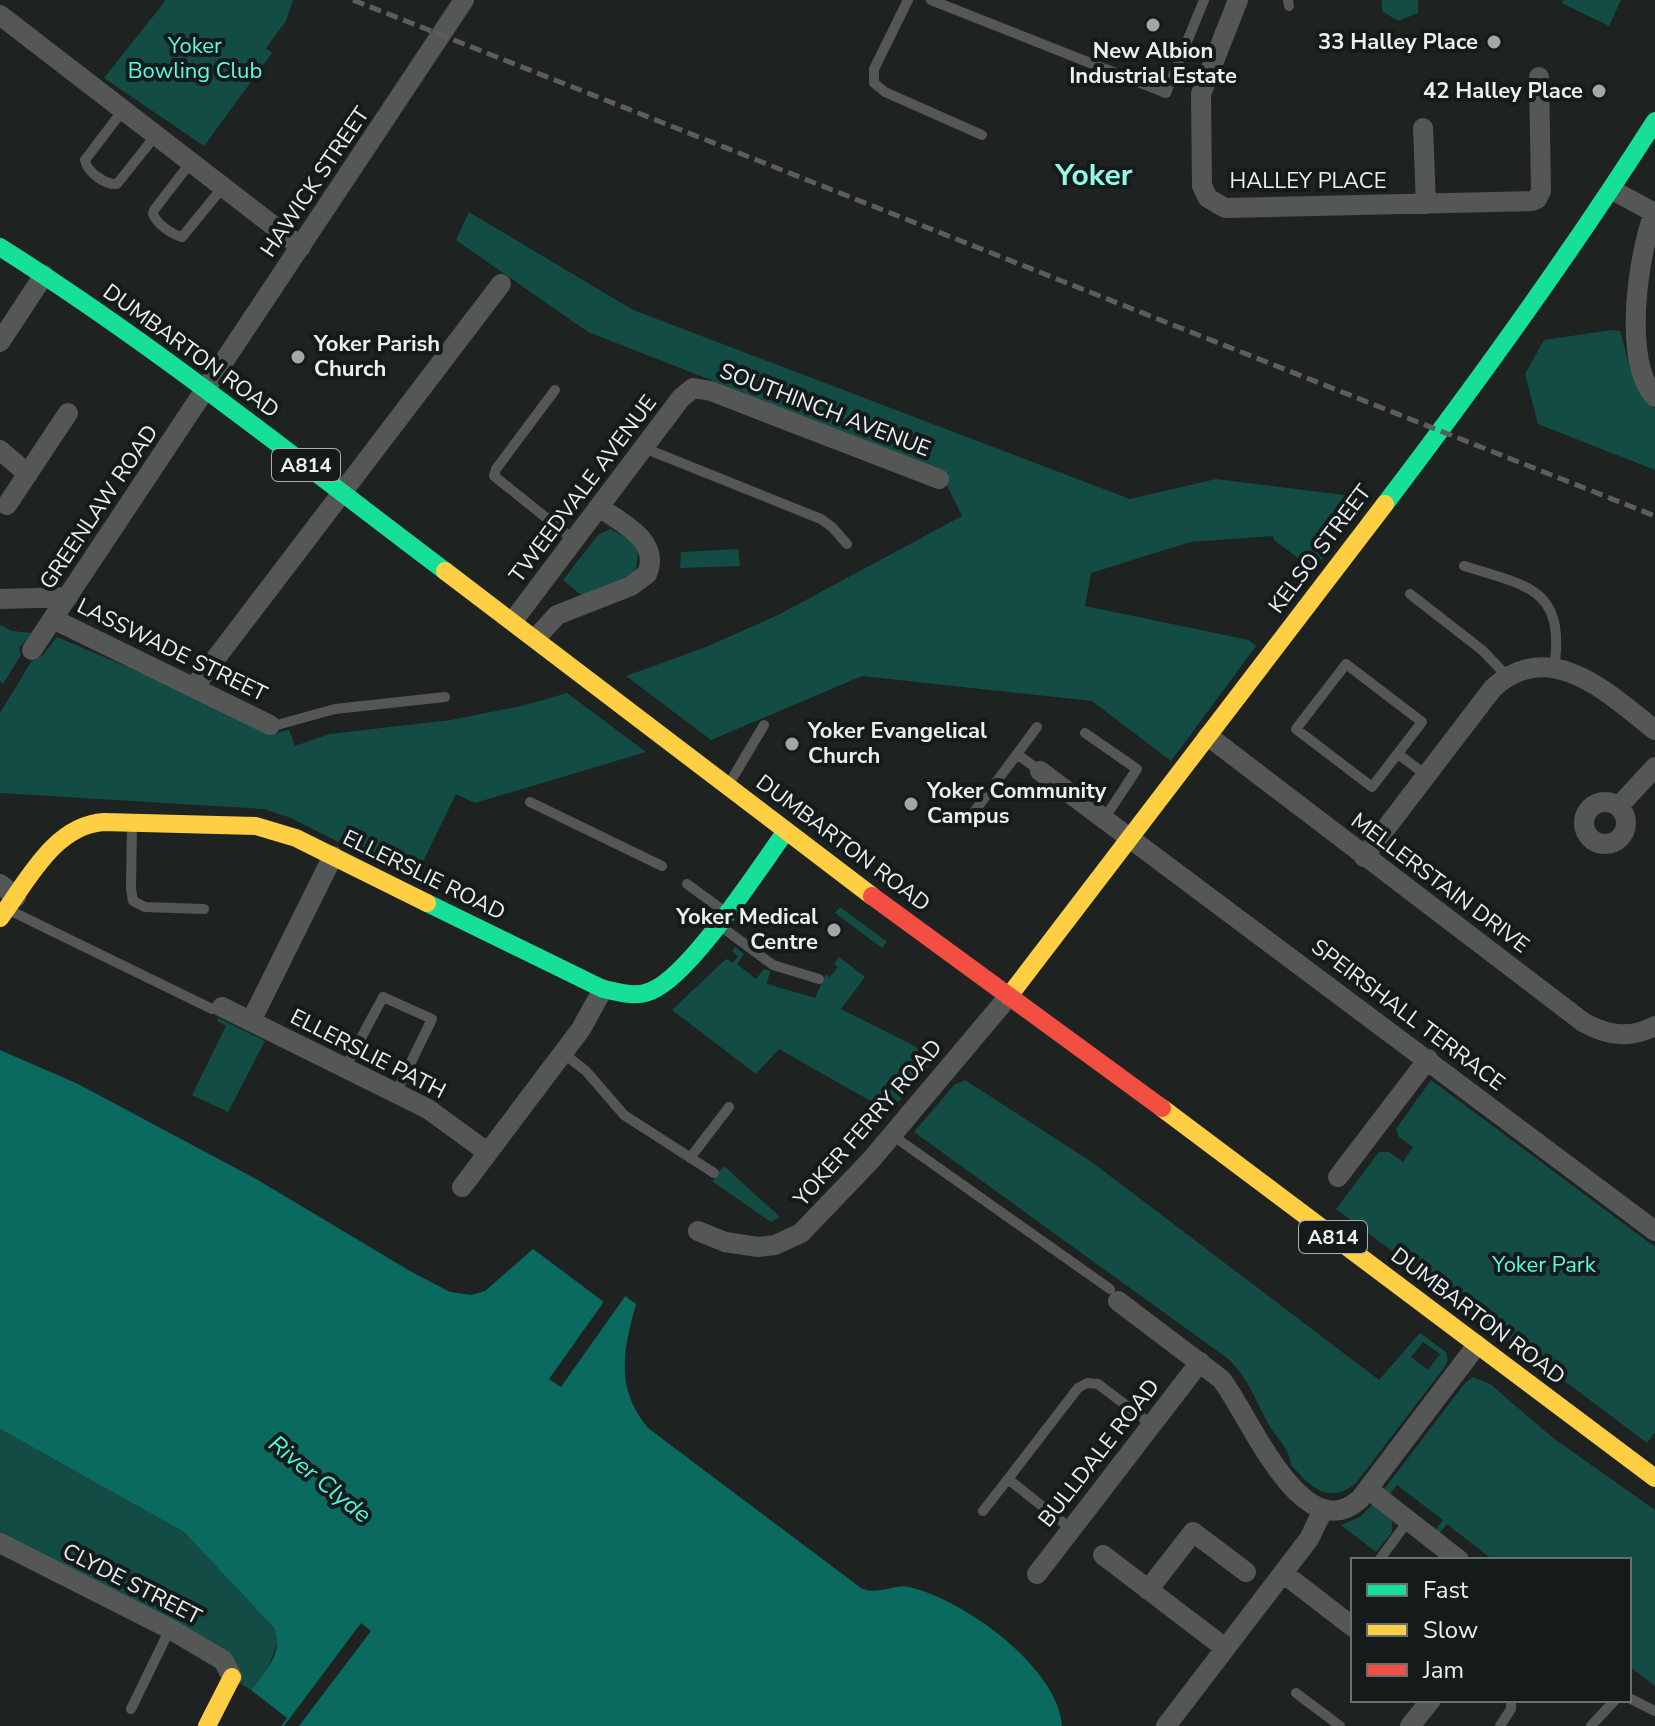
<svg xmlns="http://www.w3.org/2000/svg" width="1655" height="1726" viewBox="0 0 1655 1726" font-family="'Nunito Sans',sans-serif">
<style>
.green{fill:#124c45;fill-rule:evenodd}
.water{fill:#0a6a60}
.pier{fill:#1e2322}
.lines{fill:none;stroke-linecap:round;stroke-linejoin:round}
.lane{stroke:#555756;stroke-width:10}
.street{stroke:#555756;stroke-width:20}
.fast{stroke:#16e098;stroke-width:18}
.slow{stroke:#ffcf43;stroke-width:18}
.jam{stroke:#f24e42;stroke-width:18}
.rail{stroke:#5c5e5e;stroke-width:5;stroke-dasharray:12 6;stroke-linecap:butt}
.poi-dot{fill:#a3a8a7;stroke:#141b1a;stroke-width:3}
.labels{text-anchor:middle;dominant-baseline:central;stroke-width:8;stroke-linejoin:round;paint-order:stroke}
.shield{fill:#141b1a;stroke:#aab0af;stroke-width:2}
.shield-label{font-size:20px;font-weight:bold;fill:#ebf0ef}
.poi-label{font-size:22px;font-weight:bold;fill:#ebf0ef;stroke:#141b1a;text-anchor:end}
.park-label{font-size:22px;fill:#58fce6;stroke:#141b1a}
.street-label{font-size:22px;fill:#ebf0ef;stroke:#141b1a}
.water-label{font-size:24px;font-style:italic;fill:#51f6e1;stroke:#141b1a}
.district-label{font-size:30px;font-weight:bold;fill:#93faea;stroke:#141b1a}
</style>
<rect width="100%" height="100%" fill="#1e2322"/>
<path class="green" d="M166 0H293L286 21 266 48 272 53 204 146 104 78Z
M1382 0H1418V13L1398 21 1382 11Z
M1564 0H1621L1609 26 1562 3Z
M469 212 633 310 1130 499 1216 479 1368 498 1314 570 1274 540 1273 536 1190 542 1091 573 1085 606 1249 640 1256 646 1171 761 1092 701 862 676 711 740 626 676 706 647 778 615 962 516 939 469 588 332 456 240Z
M1612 330 1620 331C1628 357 1633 392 1655 409V470L1538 424 1525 374 1544 340Z
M610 529 630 540 638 552 636 570 631 576 581 595 563 580 598 535Z
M738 549 740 566 680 568 681 552Z
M0 625 12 631 32 633 19 648 21 655 3 684 0 681Z
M57 637 186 692 251 724 276 733 289 730 295 746 329 734 451 720 522 706 567 693 646 752 475 803 456 794 414 880 291 818 264 809 0 793V713L31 662 43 655Z
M840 907 887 942 882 948 835 913Z
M735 947 744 954 737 964 756 979 764 969 770 971 767 984 815 998 826 974 830 977 838 967 834 964 839 957 865 977 841 1009 936 1057 890 1112 779 1049 756 1074 672 1010 726 959 733 963 738 956 732 951Z
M218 1018 265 1041 228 1112 192 1095 226 1026 217 1021Z
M965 1080 1093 1163 1379 1380 1420 1333 1446 1352 1448 1360 1444 1368 1356 1483C1328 1506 1310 1486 1291 1465 1290 1450 1278 1439 1270 1427 1256 1402 1249 1378 1227 1358L914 1132 954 1085ZM1423 1342 1440 1354 1428 1370 1411 1357Z
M1431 1080 1655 1247V1432L1647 1443 1336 1209 1379 1152H1389L1403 1162 1413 1147 1399 1137 1396 1129Z
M724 1166 780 1217 771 1222 712 1181Z
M1473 1377 1490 1384 1553 1438 1655 1510V1686L1629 1666V1560H1493L1447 1524 1438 1535 1434 1532 1443 1520 1397 1485 1388 1496 1382 1492 1465 1383Z
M0 1429 184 1532 274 1628 279 1638 267 1671 251 1690 0 1537Z
M1374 1503 1392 1521V1532L1376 1552 1341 1525 1360 1517Z"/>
<path class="water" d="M0 1050 78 1084 256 1179 410 1271 450 1292 471 1295 485 1291 533 1249 604 1302 632 1262 643 1271 625 1296 636 1304C623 1351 615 1388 648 1428L861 1588C878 1596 891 1584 909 1587 963 1599 1058 1667 1062 1726H281L287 1718 251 1690C265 1673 285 1651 274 1628L184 1532 0 1429Z"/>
<path class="pier" d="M632 1262 643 1271 561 1387 549 1379Z
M361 1623 371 1631 299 1726H284Z"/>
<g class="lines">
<path class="lane" d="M908 0 874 69V83L885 92 982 135
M931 0 1166 93 1204 0
M1288 0 1289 6
M123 110 85 160C87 172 105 185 117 184L156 135
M191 162 154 210 153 214C157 224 171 234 182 237L223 187
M555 390 496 469 494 476 574 540
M644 448 821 519 832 527 847 544
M1464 566C1528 586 1566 588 1554 669
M1410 594 1482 650 1508 677
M1346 664 1422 722 1372 787 1296 729Z
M270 725H277L335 709 445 697
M1085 733 1137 769 1104 819
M1017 754 1040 771
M1398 754 1426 775
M729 784 764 725
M530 802 662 866
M974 812 1037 727
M132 824 131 889 133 901 145 907 204 909
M687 884 724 911
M9 910 212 1009
M719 925 773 965 819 979
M563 1053 586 1071 624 1115 714 1173
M345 1068 383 997 432 1019 396 1093
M892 1135 1110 1289
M690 1158 729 1107
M983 1511 1008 1479
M1071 1529 1008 1479 1078 1388 1087 1383 1098 1384 1152 1425
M1380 1559 1408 1521
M1296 1693 1340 1726
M1629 1698 1655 1711
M131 1709 170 1629
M1500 1726 1511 1709V1700
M1591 1726 1615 1700"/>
<path class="street" d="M1238 0 1201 94 1202 186 1208 198 1225 208 1532 201 1537 199 1541 191 1539 77
M0 15 301 247
M1423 128 1426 204
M1612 190 1655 213
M1654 213C1638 255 1622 362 1655 397
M0 342 44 275
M0 450 28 474
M7 505 68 413
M0 599 68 597
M53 619 270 725
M513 621 681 398 693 388 711 391 939 479
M536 638 557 615 631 586 647 574C661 541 622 523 599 507
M32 650 464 0
M194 687 501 284
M1208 736 1583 1022C1608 1036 1630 1039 1655 1026
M1040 771 1655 1231
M1584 823a21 21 0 1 1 42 0a21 21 0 1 1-42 0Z
M1619 806 1655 767
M1364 857 1493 688C1551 636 1609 694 1655 730
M0 884 16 897
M222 1007 428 1109 487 1152
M251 1021 333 856
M1338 1177 1428 1059
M462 1187 581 1029 603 989
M698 1231 725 1242 758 1247 775 1245 801 1233 871 1160 1009 996
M1118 1301 1221 1379C1247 1410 1302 1552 1360 1499L1477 1345
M1368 1489 1459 1560
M0 1543 170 1629 223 1660 232 1677
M1103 1555 1225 1648
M1283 1573 1353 1627
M1037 1574 1200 1362
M1148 1590 1193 1532 1246 1572
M1166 1726 1309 1539 1323 1510
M1410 1726 1431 1700"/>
<path class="fast" d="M0 247C155 345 299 461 445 571
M1385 504C1480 379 1571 253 1655 121
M427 903 603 989C619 992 635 998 651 991 690 976 759 868 786 831"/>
<path class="slow" d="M445 571 872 896
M0 918C27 882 54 825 104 822L256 826 296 838 427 903
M1009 996 1385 504
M1162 1108 1655 1478
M207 1726 232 1677"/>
<path class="jam" d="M872 896 1162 1108"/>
<path class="rail" d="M353 0 1655 516"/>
</g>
<g class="poi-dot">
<circle cx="1153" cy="25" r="8"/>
<circle cx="1494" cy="42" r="8"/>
<circle cx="1599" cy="91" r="8"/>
<circle cx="298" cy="357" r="8"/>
<circle cx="792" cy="744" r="8"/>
<circle cx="911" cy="804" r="8"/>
<circle cx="834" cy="930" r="8"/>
</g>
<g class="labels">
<g class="shield">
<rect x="272" y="449" width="68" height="32" rx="6"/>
<rect x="1299" y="1221" width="68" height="32" rx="6"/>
</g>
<g class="shield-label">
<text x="306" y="465">A814</text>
<text x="1333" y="1237">A814</text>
</g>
<g class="poi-label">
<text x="1478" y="42">33 Halley Place</text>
<text x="1153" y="51" text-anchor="middle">New Albion<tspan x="1153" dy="25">Industrial Estate</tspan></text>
<text x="1583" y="91">42 Halley Place</text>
<text x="314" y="344" text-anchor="start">Yoker Parish<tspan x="314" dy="25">Church</tspan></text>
<text x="808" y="731" text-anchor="start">Yoker Evangelical<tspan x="808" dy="25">Church</tspan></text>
<text x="927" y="791" text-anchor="start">Yoker Community<tspan x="927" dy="25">Campus</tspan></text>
<text x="818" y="917">Yoker Medical<tspan x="818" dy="25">Centre</tspan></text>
</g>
<g class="park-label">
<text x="195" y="46">Yoker<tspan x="195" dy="25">Bowling Club</tspan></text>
<text x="1544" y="1265">Yoker Park</text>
</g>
<g class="street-label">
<text x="1308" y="181">HALLEY PLACE</text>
<text transform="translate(315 182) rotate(-56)">HAWICK STREET</text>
<text transform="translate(191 351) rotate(36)">DUMBARTON ROAD</text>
<text transform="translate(825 410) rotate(21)">SOUTHINCH AVENUE</text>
<text transform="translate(583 489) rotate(-53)">TWEEDVALE AVENUE</text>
<text transform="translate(99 507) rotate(-56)">GREENLAW ROAD</text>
<text transform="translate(1320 549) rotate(-53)">KELSO STREET</text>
<text transform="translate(172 650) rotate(26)">LASSWADE STREET</text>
<text transform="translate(843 843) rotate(37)">DUMBARTON ROAD</text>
<text transform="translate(424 875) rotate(26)">ELLERSLIE ROAD</text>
<text transform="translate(1440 883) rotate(37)">MELLERSTAIN DRIVE</text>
<text transform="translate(1408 1015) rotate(37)">SPEIRSHALL TERRACE</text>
<text transform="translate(368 1054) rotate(27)">ELLERSLIE PATH</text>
<text transform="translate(868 1123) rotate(-49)">YOKER FERRY ROAD</text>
<text transform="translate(1478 1316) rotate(37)">DUMBARTON ROAD</text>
<text transform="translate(1099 1453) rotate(-52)">BULLDALE ROAD</text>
<text transform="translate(132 1584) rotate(27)">CLYDE STREET</text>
</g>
<g class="water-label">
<text transform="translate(320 1479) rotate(39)">River Clyde</text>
</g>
<g class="district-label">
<text x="1094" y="175">Yoker</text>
</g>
</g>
<rect x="1351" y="1558" width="280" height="144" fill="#141b1a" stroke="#6a706f" stroke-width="2"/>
<rect x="1367" y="1584" width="40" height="12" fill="#16e098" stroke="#6a706f" stroke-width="2"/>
<text x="1423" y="1598" font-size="24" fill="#ebf0ef">Fast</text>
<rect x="1367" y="1624" width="40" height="12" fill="#ffcf43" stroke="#6a706f" stroke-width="2"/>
<text x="1423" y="1638" font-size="24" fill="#ebf0ef">Slow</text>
<rect x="1367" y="1664" width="40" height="12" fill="#f24e42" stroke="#6a706f" stroke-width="2"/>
<text x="1423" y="1678" font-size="24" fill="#ebf0ef">Jam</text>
</svg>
